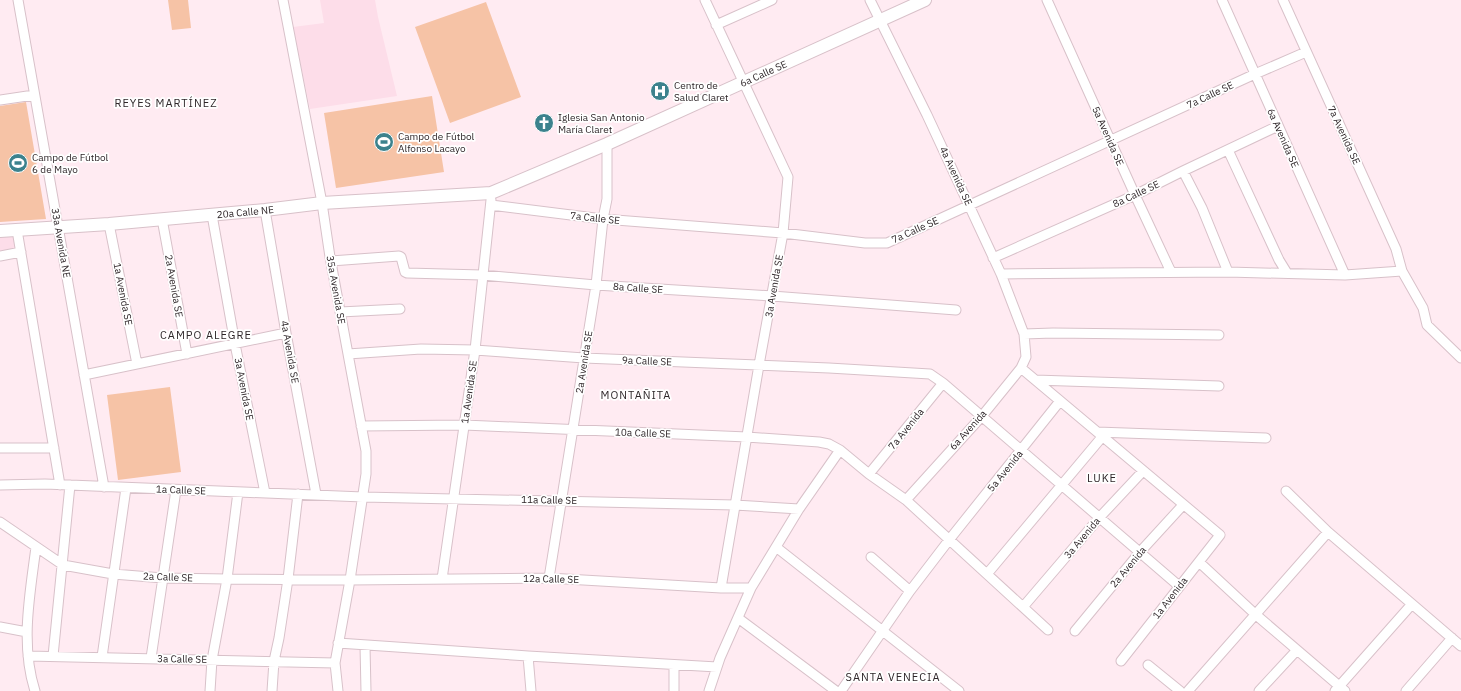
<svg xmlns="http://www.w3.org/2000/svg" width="1461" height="691" viewBox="0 0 1461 691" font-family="'IBM Plex Sans',sans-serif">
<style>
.built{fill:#fddde9}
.green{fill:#f6c3a6}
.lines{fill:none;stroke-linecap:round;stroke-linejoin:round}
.street-casing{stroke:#d8c1c9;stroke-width:11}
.secondary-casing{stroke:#d8c1c9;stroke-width:14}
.street{stroke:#fff;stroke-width:9}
.secondary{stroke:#fff;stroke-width:12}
.labels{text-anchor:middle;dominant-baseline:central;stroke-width:3.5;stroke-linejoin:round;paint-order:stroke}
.street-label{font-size:10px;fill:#2e2629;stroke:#fff}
.poi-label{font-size:10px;fill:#2e2629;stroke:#fff;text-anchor:start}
.neighbourhood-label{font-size:11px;letter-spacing:1px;fill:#2e2629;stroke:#fff}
</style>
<rect width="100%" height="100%" fill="#ffebf2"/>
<path class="built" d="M320 0H375L378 17 397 96 310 109 293 27 324 23Z
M14 233 17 251 0 254V234Z"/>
<path class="green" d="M168 0H188L191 28 172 30Z
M486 2 521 97 450 123 415 27Z
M432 96 444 172 336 188 324 113Z
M26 102 46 219 0 222V106Z
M170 387 181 472 118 480 107 395Z"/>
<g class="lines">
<defs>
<path id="street" d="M18 0 104 487
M283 0 322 203 330 257 366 451V474L350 580 335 663 338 691
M705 0 788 177 783 233 759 365 721 588
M870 0 927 115 1001 274 1024 334 1026 357 1021 368 982 416 906 500
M1047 0 1135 195 1171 272
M1222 0 1345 275
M1283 0 1396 249 1402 271 1423 308 1427 325 1461 358
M716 25 772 0
M0 100 34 95
M1228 150 1279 260 1287 273
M1183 171 1202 208 1228 272
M491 205 603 219 783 233 865 243H887L1255 74 1306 52
M265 210 286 333 316 494
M212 215 235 344 265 493
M162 219 187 354
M109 224 137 364
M17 230 60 485
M0 256 21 252
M993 258 1135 195 1183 171 1278 126
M331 261 399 256 401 257 405 272 407 273 482 275 596 285 772 296 956 310
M1001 274 1228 272 1345 275 1402 271
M340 312 400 309
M1024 334 1053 333 1219 335
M348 354 421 349 475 350 584 358 829 368 930 374 943 383 1179 586
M1021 368 1220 535 1121 661
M84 375 286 333
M1035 380 1219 386
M361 426 464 425 747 437 819 442 829 444 840 450 869 474 906 500 1048 630
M1097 432 1266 438
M0 448H54
M869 474 943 383
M0 485 45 484 363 497 735 505 799 509
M1286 491 1328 532 1461 646
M0 522 63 565 113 574 163 578 227 579 350 580 549 578 721 588H751
M776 547 959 691
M871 557 910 591
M1199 562 1255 614 1345 691
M987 574 1102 437
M549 578 596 285 603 219 607 199V144
M442 579 475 350 491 200
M1023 607 1099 518 1143 471
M738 618 836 691
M0 627 27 632
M1075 631 1140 552 1183 505
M338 643 528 656 717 667
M365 646 366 691
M28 656 335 663
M53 656 70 485
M528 656 531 691
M102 657 126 488
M151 658 176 490
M1148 665 1180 691
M35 691C20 644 30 594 36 547
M210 691 212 660 227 579 238 492
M272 691 274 661 279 638 288 579 298 494
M674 691V665
M709 691 720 658 751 588 799 509 840 450
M841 691 910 591 949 540 1060 401
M1188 691 1328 532
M1259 691 1297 650
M1335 691 1412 604
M1406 691 1452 638"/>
<g id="secondary">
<path id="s1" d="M0 231 109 224 265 210 322 203 491 193 607 144 925 0"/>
</g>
</defs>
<use href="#street" class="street-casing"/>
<use href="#secondary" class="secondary-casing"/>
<use href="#street" class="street"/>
<use href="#secondary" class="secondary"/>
</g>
<defs>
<symbol id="hospital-disc" viewBox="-11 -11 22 22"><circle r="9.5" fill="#3c828d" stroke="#fff"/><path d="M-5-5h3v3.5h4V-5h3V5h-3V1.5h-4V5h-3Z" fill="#fff"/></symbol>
<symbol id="church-disc" viewBox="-11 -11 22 22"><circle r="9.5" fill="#3c828d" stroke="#fff"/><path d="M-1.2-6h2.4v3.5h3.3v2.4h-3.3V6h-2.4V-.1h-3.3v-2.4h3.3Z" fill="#fff"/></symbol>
<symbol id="stadium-disc" viewBox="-11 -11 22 22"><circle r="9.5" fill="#3c828d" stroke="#fff"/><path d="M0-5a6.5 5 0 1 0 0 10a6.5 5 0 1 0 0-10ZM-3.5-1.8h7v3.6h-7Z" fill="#fff"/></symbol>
</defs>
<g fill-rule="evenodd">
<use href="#hospital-disc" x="649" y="80" width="22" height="22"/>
<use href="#church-disc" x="533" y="112" width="22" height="22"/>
<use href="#stadium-disc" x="373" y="131" width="22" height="22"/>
<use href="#stadium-disc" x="7" y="152" width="22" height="22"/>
</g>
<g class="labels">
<g class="street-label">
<text stroke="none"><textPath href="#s1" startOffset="790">6a Calle SE</textPath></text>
<text transform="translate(1210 95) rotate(-25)">7a Calle SE</text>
<text transform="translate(1344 135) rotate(65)">7a Avenida SE</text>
<text transform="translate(1108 136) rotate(66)">5a Avenida SE</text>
<text transform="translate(1283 138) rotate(66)">6a Avenida SE</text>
<text transform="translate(956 176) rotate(65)">4a Avenida SE</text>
<text transform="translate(1136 194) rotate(-25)">8a Calle SE</text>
<text stroke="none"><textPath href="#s1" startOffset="246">20a Calle NE</textPath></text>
<text transform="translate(595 218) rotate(6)">7a Calle SE</text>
<text transform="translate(915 230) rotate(-24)">7a Calle SE</text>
<text transform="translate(61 243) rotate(80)">33a Avenida NE</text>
<text transform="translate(174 286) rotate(80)">2a Avenida SE</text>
<text transform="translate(774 286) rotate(-80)">3a Avenida SE</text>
<text transform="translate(638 288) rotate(4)">8a Calle SE</text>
<text transform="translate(336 290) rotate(80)">35a Avenida SE</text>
<text transform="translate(123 294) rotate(79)">1a Avenida SE</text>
<text transform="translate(290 352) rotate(80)">4a Avenida SE</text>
<text transform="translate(647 361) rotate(2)">9a Calle SE</text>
<text transform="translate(584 362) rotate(-81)">2a Avenida SE</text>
<text transform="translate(244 389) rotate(79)">3a Avenida SE</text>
<text transform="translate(469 392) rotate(-82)">1a Avenida SE</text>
<text transform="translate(906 429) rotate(-51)">7a Avenida</text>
<text transform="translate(968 430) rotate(-48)">6a Avenida</text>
<text transform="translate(643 433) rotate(2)">10a Calle SE</text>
<text transform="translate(1005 471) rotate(-51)">5a Avenida</text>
<text transform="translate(181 490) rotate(2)">1a Calle SE</text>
<text transform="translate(549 500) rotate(1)">11a Calle SE</text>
<text transform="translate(1082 538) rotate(-50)">3a Avenida</text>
<text transform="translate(1128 567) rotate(-50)">2a Avenida</text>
<text transform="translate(168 577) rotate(2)">2a Calle SE</text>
<text transform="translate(551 579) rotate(1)">12a Calle SE</text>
<text transform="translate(1170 598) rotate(-52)">1a Avenida</text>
<text transform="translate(182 659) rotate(1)">3a Calle SE</text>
</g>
<g class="poi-label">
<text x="674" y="85">Centro de<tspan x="674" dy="12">Salud Claret</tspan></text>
<text x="558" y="117">Iglesia San Antonio<tspan x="558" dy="12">María Claret</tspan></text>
<text x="398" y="136">Campo de Fútbol<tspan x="398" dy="12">Alfonso Lacayo</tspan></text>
<text x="32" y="157">Campo de Fútbol<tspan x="32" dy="12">6 de Mayo</tspan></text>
</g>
<g class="neighbourhood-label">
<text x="166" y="103">REYES MARTÍNEZ</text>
<text x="206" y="335">CAMPO ALEGRE</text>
<text x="636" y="395">MONTAÑITA</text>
<text x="1102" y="478">LUKE</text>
<text x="893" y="677">SANTA VENECIA</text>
</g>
</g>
</svg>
